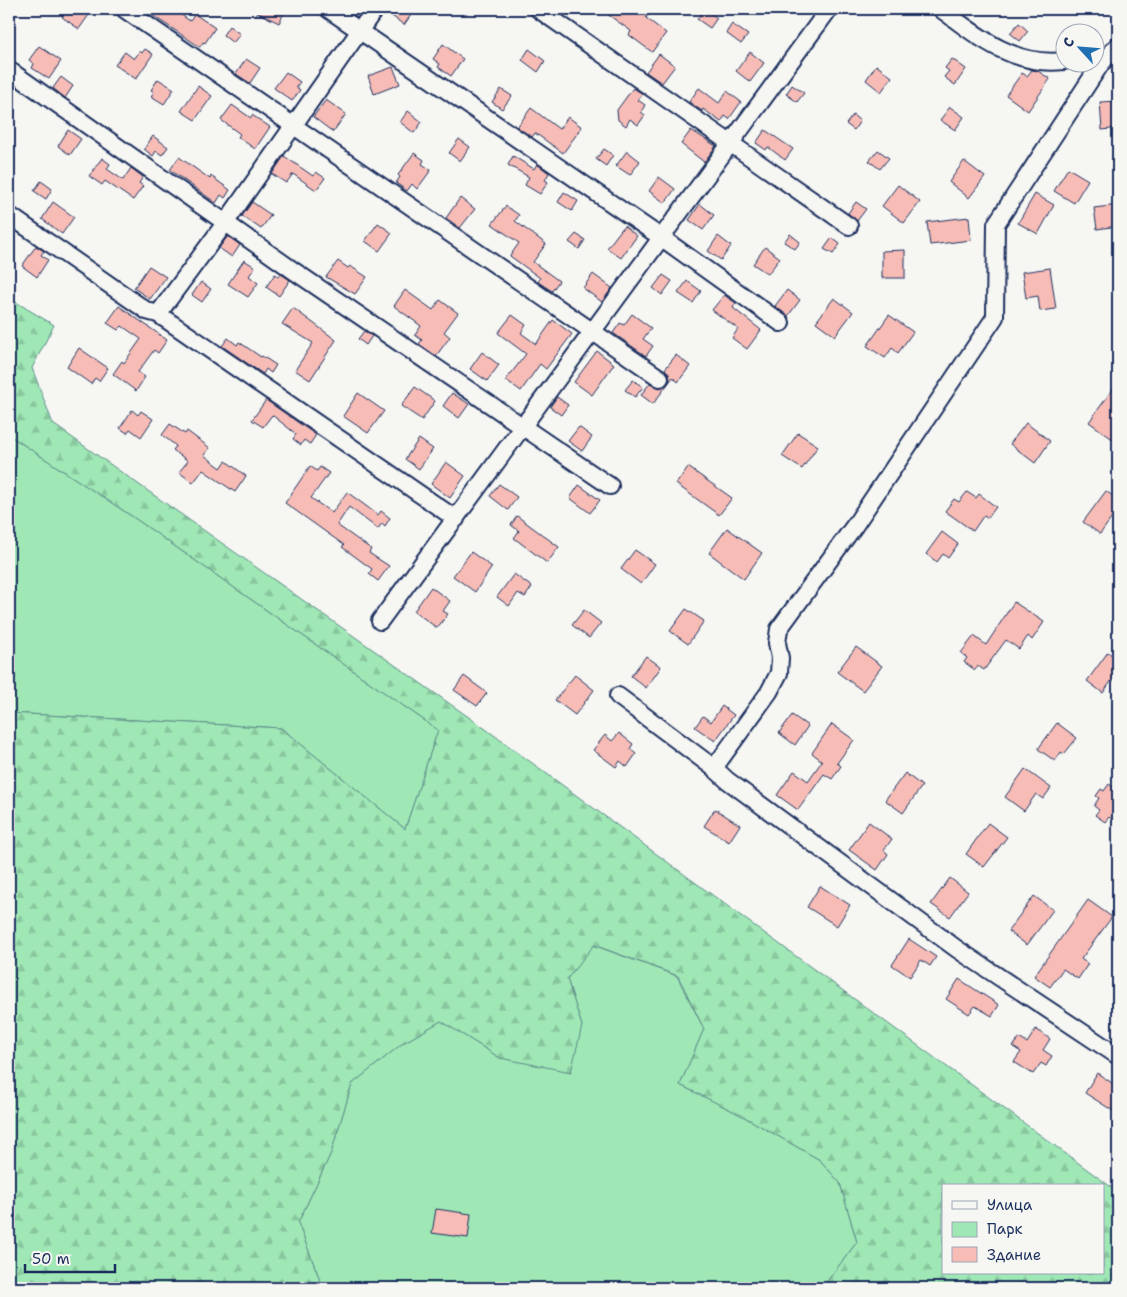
<svg xmlns="http://www.w3.org/2000/svg" width="1127" height="1297" viewBox="0 0 1127 1297" font-family="'Shantell Sans',sans-serif">
<style>
.green{fill:#9fe7b5;stroke:#5d8b8a}
.forest{fill:url(#forest-firs);stroke:#5d8b8a;fill-rule:evenodd}
.building{fill:#f8bcb6;stroke:#1b2f5e}
.lines{fill:none;stroke-linecap:round;stroke-linejoin:round}
.minor-casing{stroke:#1b2f5e;stroke-width:20}
.minor{stroke:#f6f6f2;stroke-width:16}
</style>
<defs>
<pattern id="forest-firs" width="22" height="20" patternUnits="userSpaceOnUse" patternTransform="scale(1.25)"><rect width="22" height="20" fill="#9fe7b5"/><path d="M5 1l3.5 6h-7zM16 11l3.5 6h-7z" fill="#88c69e"/></pattern>
</defs>
<rect width="100%" height="100%" fill="#f6f6f2"/>
<filter id="ink" filterUnits="userSpaceOnUse"><feTurbulence type="fractalNoise" baseFrequency=".02" numOctaves="2"/><feDisplacementMap in="SourceGraphic" scale="10" xChannelSelector="R" yChannelSelector="G"/><feConvolveMatrix kernelMatrix="1 2 1 2 8 2 1 2 1" color-interpolation-filters="sRGB"/></filter>
<g filter="url(#ink)">
<path class="green" d="M9 435 133 517 438 730 405 829 281 728 9 713Z
M593 945 677 976 704 1029 680 1085 741 1115 820 1160 840 1183 857 1242 822 1288H323L298 1223 331 1153 352 1084 403 1043 441 1021 500 1058 582 1026 567 979Z"/>
<path class="forest" d="M9 298 54 325 32 368 53 424 487 730 1118 1192V1288H822L857 1242 840 1183 820 1160 741 1115 680 1085 704 1029 678 976 594 945 567 979 582 1026 571 1072 500 1058 441 1021 403 1043 352 1084 331 1153 298 1223 323 1288H9V713L281 728 405 829 438 730 133 517 9 435ZM943 1186H1103V1273H943Z"/>
<path class="building" d="M67 9H93L79 29 62 17Z
M156 9H173L190 21 195 14 215 28 205 43 203 42 200 47 152 15Z
M250 9H286L279 23Z
M385 9H415L404 25 385 11Z
M600 9H653L646 18 666 33 652 52 629 35 631 31Z
M705 9 717 18 710 28 697 19Z
M1019 23 1028 31 1020 41 1010 33Z
M732 24 748 35 741 44 726 33Z
M229 26 240 34 233 43 223 35Z
M443 44 463 59 451 76 438 67 440 64 433 59Z
M39 46 61 61 49 79 32 68 34 64 29 60Z
M145 49 153 54 136 79 115 65 125 52 134 59 140 51 142 53Z
M529 49 545 61 538 72 522 60Z
M750 52 764 63 750 82 736 71Z
M659 54 675 66 662 83 646 72Z
M246 59 260 68 250 83 236 74Z
M952 59 966 69 955 85 944 77 949 71 945 68Z
M876 65 892 77 881 92 866 80Z
M393 67 400 84 374 94 368 76Z
M1032 70 1038 71 1050 79 1028 111 1006 95 1022 73 1027 76Z
M286 72 300 82 296 87 300 90 292 101 274 88Z
M61 77 73 86 65 98 53 88Z
M158 79 174 89 164 104 151 96 154 92 151 90Z
M792 85 804 93 797 102 786 94Z
M198 86 212 96 195 120 181 111Z
M633 88 643 94 638 100 645 105 641 112 645 115 638 125 630 119 626 126 618 120 617 110Z
M699 88 719 103 727 91 741 102 729 119 725 116 721 122 703 109 702 111 689 102Z
M501 89 512 96 502 109 492 102Z
M326 100 346 114 333 132 313 117Z
M1118 101V128L1102 130 1100 102Z
M232 105 251 118 252 115 270 127 255 149 238 137 240 134 221 120Z
M950 107 964 117 955 130 940 120Z
M531 108 559 129 568 117 582 127 563 153 535 133 532 137 517 127Z
M408 111 422 122 414 133 400 122Z
M853 115 860 121 854 130 846 124Z
M68 130 81 139 70 155 58 146Z
M691 130 716 146 704 162 681 144Z
M765 130 793 149 785 160 768 147 766 150 756 143Z
M153 136 168 147 162 155 156 151 153 156 144 149Z
M459 139 470 147 460 161 449 153Z
M604 149 613 155 606 166 596 159Z
M878 150 889 158 880 169 869 161Z
M627 151 640 161 630 175 616 166Z
M414 153 424 160 422 164 431 170 417 189 412 184 407 191 396 183 400 177 398 175Z
M284 156 313 176 316 172 325 178 316 190 293 174 286 183 272 174Z
M513 156 534 169 537 164 549 173 545 180 548 182 540 194 525 185 529 177 508 165Z
M179 157 210 179 211 176 230 190 225 198 221 195 216 203 170 170Z
M102 158 110 164 107 169 123 180 131 168 143 177 139 183 143 186 133 200 105 181 102 185 89 176Z
M964 161 985 177 969 198 949 182Z
M1068 168 1088 180 1074 203 1054 191Z
M659 177 675 189 665 203 649 191Z
M41 181 52 189 46 199 34 191Z
M898 185 920 202 904 223 882 206Z
M564 192 578 201 572 211 558 202Z
M1035 194 1054 205 1038 234 1018 223Z
M460 198 475 209 460 228 446 218Z
M53 202 74 217 62 234 42 219Z
M252 202 271 215 261 229 242 216Z
M856 202 866 209 857 221 848 213Z
M700 204 714 215 703 230 689 220Z
M1118 205V226L1097 229 1094 208Z
M506 206 519 215 515 221 546 244 533 262 559 281 552 291 538 282 540 278 510 256 519 243 492 224Z
M969 217 971 240 930 245 927 222Z
M378 223 392 233 379 251 365 241Z
M624 226 637 236 621 258 607 248Z
M576 234 585 240 579 249 569 242Z
M790 234 800 242 795 249 784 242Z
M228 236 240 245 232 257 219 248Z
M718 236 731 246 721 260 708 251Z
M832 238 840 244 833 254 824 249Z
M36 246 44 251 41 255 48 260 37 277 22 266Z
M765 247 780 258 768 274 753 264Z
M905 250V278H882V251Z
M244 260 255 267 249 276 258 283 248 297 228 284Z
M338 261 348 268 350 266 367 277 355 294 326 277Z
M149 266 166 277 150 299 134 288Z
M1050 268 1056 309 1040 311 1038 296 1026 298 1022 272Z
M275 274 279 277 281 274 290 280 279 296 266 287Z
M593 274 612 288 602 302 583 288Z
M663 275 672 281 662 295 653 288Z
M687 281 701 291 693 303 678 293Z
M201 282 211 289 202 302 192 295Z
M405 290 433 310 440 300 458 313 444 332 450 337 436 356 419 344 422 340 415 335 421 326 394 306Z
M787 290 800 300 788 316 775 306Z
M724 295 736 303 733 308 738 312 761 330 747 349 732 338 738 329 712 310Z
M834 298 853 312 835 336 816 322Z
M119 306 167 340 158 353 154 350 138 372 145 377 136 391 113 374 122 361 124 363 141 339 122 326 118 330 107 323Z
M293 308 336 340 310 380 295 370 313 343 282 324Z
M632 314 651 328 643 339 653 346 646 356 613 333 620 323 624 325Z
M512 315 526 325 521 333 536 344 553 320 572 334 546 369 540 364 521 391 506 380 526 354 498 333Z
M889 315 913 332 898 353 892 348 885 358 867 346Z
M364 331 372 336 366 345 358 339Z
M228 338 237 345 239 342 261 357 262 356 276 365 271 373 266 369 263 374 222 346Z
M79 348 108 368 99 381 95 378 91 384 67 367Z
M597 351 614 364 592 395 574 382Z
M482 352 499 365 487 381 470 369Z
M676 355 690 366 678 382 673 377 653 404 641 395 650 383 660 388 668 384 670 379 669 374 665 369Z
M633 380 643 387 635 397 625 390Z
M1118 382V443L1089 422Z
M415 387 435 401 422 420 401 406Z
M358 393 384 411 368 433 343 416Z
M452 393 469 404 459 418 443 406Z
M557 397 568 405 561 415 550 407Z
M266 400 316 435 310 444 304 440 301 445 293 439 296 434 272 415 263 427 252 420Z
M132 410 138 415 141 411 153 419 141 437 130 429 127 433 120 428Z
M1026 423 1050 441 1035 463 1010 444Z
M170 424 185 434 187 431 210 448 204 455 221 468 226 461 246 476 235 492 203 470 193 483 179 472 188 461 173 450 176 446 162 435Z
M579 427 592 437 582 451 568 441Z
M798 433 818 446 802 469 782 456Z
M419 439 433 449 419 469 405 459Z
M446 462 465 476 450 498 431 484Z
M310 466 317 471 320 467 329 473 311 498 332 513 347 492 378 515 381 511 390 518 385 526 382 523 378 529 349 507 337 525 371 549 369 553 389 566 378 581 369 574 372 569 342 547 344 545 285 503Z
M688 467 732 498 719 515 676 484Z
M499 484 517 497 508 510 490 496Z
M579 485 600 500 590 513 570 498Z
M1106 491 1118 500V517L1114 515 1100 534 1083 522Z
M967 492 976 498 979 494 996 507 988 518 984 515 973 531 945 511 954 499 959 502Z
M517 516 559 547 547 563 514 538 519 531 511 525Z
M727 528 762 553 744 579 709 553Z
M942 532 958 544 948 558 943 554 937 562 926 554Z
M635 550 655 564 641 584 621 569Z
M471 552 492 567 475 592 453 576Z
M514 574 532 587 525 597 518 593 509 606 497 597Z
M431 587 450 601 443 611 448 614 437 628 414 611Z
M1014 602 1044 622 1032 640 1028 636 1019 649 1006 640 984 670 978 666 975 670 964 662 967 658 961 653 974 636 986 645Z
M686 609 704 621 688 644 670 631Z
M584 610 601 623 589 638 572 625Z
M856 647 882 666 863 691 837 672Z
M1108 652 1118 660V684L1112 680 1103 693 1087 681Z
M646 656 661 667 646 688 631 676Z
M575 675 594 690 575 715 555 700Z
M464 676 487 693 477 706 454 690Z
M722 706 734 715 715 741 695 727 703 716 711 722Z
M792 715 808 726 795 745 779 733Z
M1057 723 1077 738 1064 754 1061 752 1055 761 1038 749Z
M832 724 854 740 837 763 841 766 832 779 824 774 798 810 777 795 794 771 808 781 822 761 812 753Z
M619 733 633 744 630 749 636 754 627 767 620 761 616 767 593 750 605 735 612 741Z
M1025 769 1051 788 1043 799 1036 794 1024 811 1005 797Z
M905 773 922 786 903 813 885 800Z
M1109 784 1118 791V824L1109 817 1105 822 1095 815 1099 810 1094 806 1099 798 1096 796 1101 789 1104 791Z
M715 809 740 825 729 842 704 826Z
M869 822 892 839 884 850 888 854 877 870 849 850Z
M988 823 1007 837 984 867 966 854Z
M950 878 968 892 950 917 931 904Z
M820 886 850 905 837 926 807 907Z
M1034 896 1053 910 1027 945 1008 931Z
M1088 900 1112 917 1081 959 1088 964 1078 979 1063 969 1050 987 1034 976Z
M909 939 936 957 930 966 921 960 910 977 892 965Z
M959 979 999 1005 992 1016 975 1006 969 1014 946 999Z
M1036 1029 1050 1039 1043 1050 1052 1056 1046 1066 1041 1063 1033 1074 1014 1062 1021 1052 1013 1047 1019 1038 1027 1043Z
M1097 1073 1118 1087V1114L1085 1093Z
M436 1209 471 1214 468 1238 432 1233Z"/>
<g class="lines">
<defs>
<path id="minor" d="M124 9 660 378
M328 9 662 238 781 323
M538 9 849 226
M941 9C978 37 1015 67 1064 61
M1118 45 1100 65 996 224 995 317 855 525 779 629 777 643 780 658 779 673 769 692 714 768 727 780 957 949 1118 1056
M9 70 294 271 610 486
M9 215 147 311 158 314 456 519
M158 314 226 222 375 9
M380 621 829 9
M618 696 714 768"/>
</defs>
<use href="#minor" class="minor-casing"/>
<use href="#minor" class="minor"/>
</g>
</g>
<rect width="1127" height="1297" fill="none" stroke="#f6f6f2" stroke-width="30"/>
<rect x="15" y="15" width="1097" height="1267" fill="none" stroke="#1b2f5e" stroke-width="2" filter="url(#ink)"/>
<rect x="942" y="1184" width="162" height="90" fill="#f6f6f2" stroke="#9ea6b7"/>
<rect x="952" y="1201" width="25" height="8" fill="#f6f6f2" stroke="#9ea6b7"/>
<text x="987" y="1210" font-size="15" fill="#1b2f5e">Улица</text>
<rect x="952" y="1222" width="25" height="15" fill="#9fe7b5" stroke="#9ea6b7"/>
<text x="987" y="1234" font-size="15" fill="#1b2f5e">Парк</text>
<rect x="952" y="1247" width="25" height="15" fill="#f8bcb6" stroke="#9ea6b7"/>
<text x="987" y="1260" font-size="15" fill="#1b2f5e">Здание</text>
<g transform="translate(1080 48) rotate(296)"><circle r="24" fill="#f6f6f2" stroke="#9ea6b7"/>
<path d="M0-4L9 19L0 12L-9 19Z" fill="#1f6fb2"/>
<text y="-8" font-size="14" font-weight="bold" text-anchor="middle" fill="#1b2f5e">С</text>
</g>
<path d="M25 1264v8h90v-8" fill="none" stroke="#1b2f5e" stroke-width="2.5"/>
<text x="32" y="1264" font-size="15" fill="#1b2f5e" stroke="#f6f6f2" stroke-width="4" paint-order="stroke">50 m</text>
</svg>
